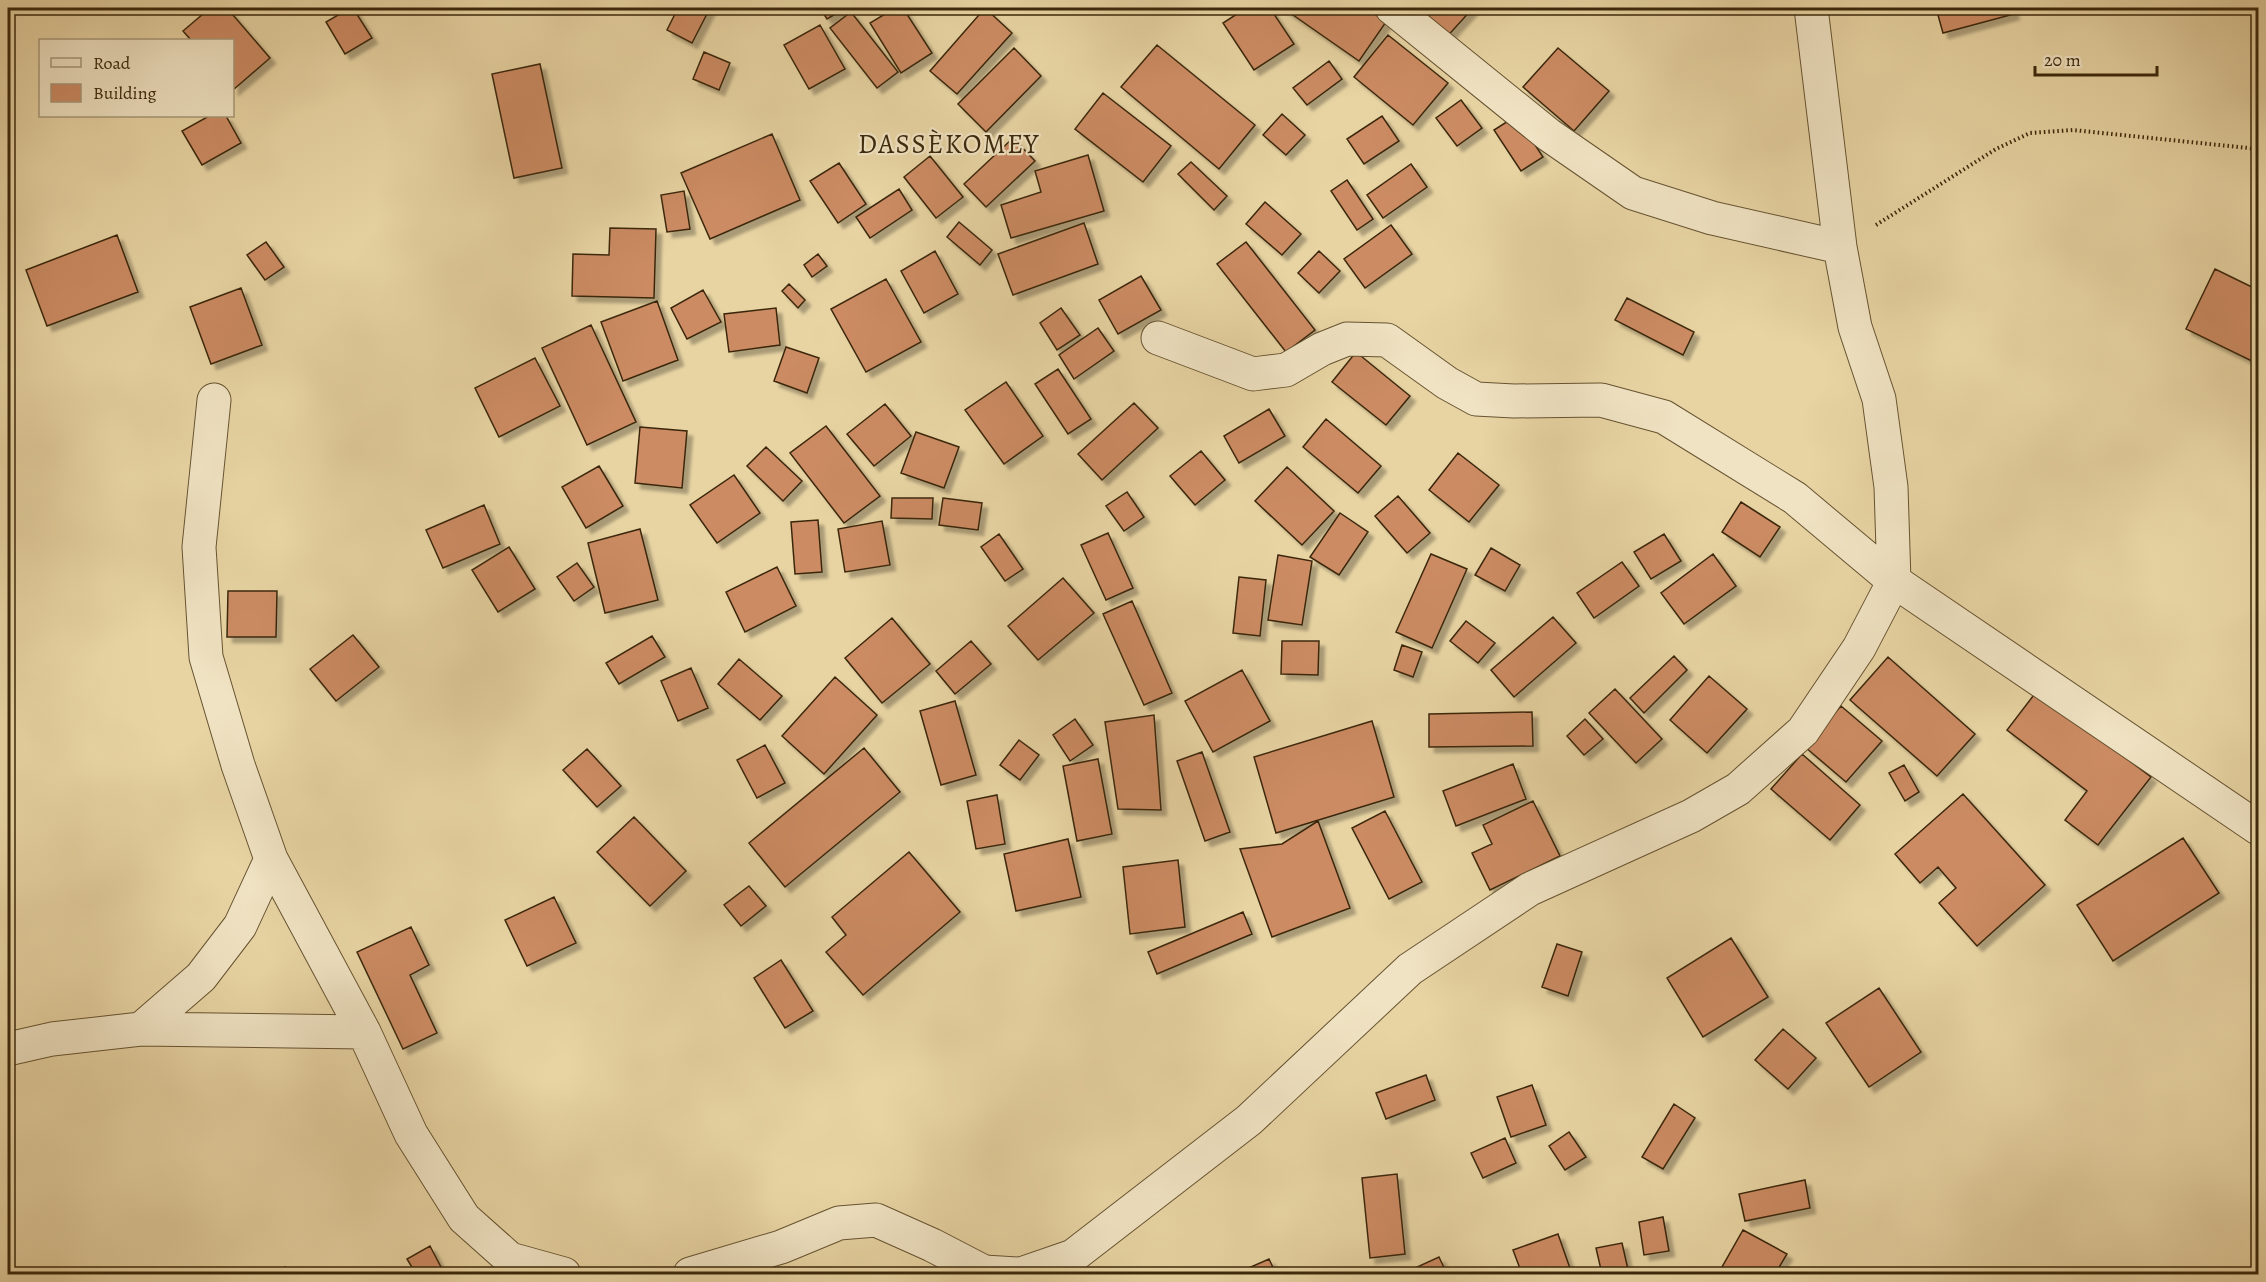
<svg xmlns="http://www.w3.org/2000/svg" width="2266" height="1282" viewBox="0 0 2266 1282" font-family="Alegreya,serif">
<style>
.building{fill:#cc8b64;stroke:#3b280b;stroke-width:1.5;filter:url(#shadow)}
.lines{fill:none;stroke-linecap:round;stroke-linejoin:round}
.minor-casing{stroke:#665331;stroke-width:35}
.path{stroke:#3b280b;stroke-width:4;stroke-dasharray:1.5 3;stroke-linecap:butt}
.minor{stroke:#f0e3c3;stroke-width:33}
.labels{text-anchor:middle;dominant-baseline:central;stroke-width:4.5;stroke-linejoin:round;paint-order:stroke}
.quarter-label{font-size:27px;letter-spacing:1.5px;fill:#3b280b;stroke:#f0e3c3}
</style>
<defs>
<filter id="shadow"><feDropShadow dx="5.5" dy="5.5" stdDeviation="1.5" flood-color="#0004"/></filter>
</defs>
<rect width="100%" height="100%" fill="#e8d4a3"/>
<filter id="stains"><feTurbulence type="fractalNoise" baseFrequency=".00333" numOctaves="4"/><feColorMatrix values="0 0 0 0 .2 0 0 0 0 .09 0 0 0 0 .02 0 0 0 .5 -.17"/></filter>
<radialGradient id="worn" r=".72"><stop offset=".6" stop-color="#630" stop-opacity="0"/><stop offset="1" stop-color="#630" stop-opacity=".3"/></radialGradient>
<path class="building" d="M210 8H227L270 58 233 90 232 40H191L183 31Z
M350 8H353L372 38 345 54 326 22Z
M678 8H710L692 43 667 30Z
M820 8H846L827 19Z
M895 8H903L932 53 901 73 870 23Z
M985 8 1012 33 957 94 930 71Z
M1246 8H1270L1294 44 1254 70 1223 23Z
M1283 8H1366L1386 22 1359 61Z
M1414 8H1473L1444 40Z
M1936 8H2012L2014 14 1943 33Z
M851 12 898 72 877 88 830 28Z
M820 25 845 69 809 89 784 45Z
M1388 35 1448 83 1413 125 1354 77Z
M1157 45 1255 125 1219 169 1121 87Z
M1014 48 1041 76 986 132 958 104Z
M1558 48 1609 91 1574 131 1523 87Z
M704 52 730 63 719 90 693 79Z
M1329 61 1342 79 1307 105 1293 88Z
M540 64 562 168 514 178 492 74Z
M1103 93 1171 146 1143 182 1075 129Z
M1461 100 1482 128 1457 146 1436 118Z
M1282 114 1305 135 1286 155 1263 135Z
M209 116H226L241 143 202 165 182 131Z
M1382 116 1399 141 1364 164 1347 139Z
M1516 116 1543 157 1521 171 1494 130Z
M772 134 800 200 710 239 681 173Z
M1013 138 1035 161 986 207 964 184Z
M1088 155 1104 211 1011 238 1001 205 1041 192 1035 171Z
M930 156 963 197 936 218 904 177Z
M1191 162 1227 196 1214 210 1178 174Z
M839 163 866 204 838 223 810 181Z
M1411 164 1427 187 1383 218 1367 195Z
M1347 180 1373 219 1357 230 1331 191Z
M899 189 912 210 870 238 856 217Z
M684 191 690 229 667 232 661 195Z
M1265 202 1301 234 1282 255 1246 224Z
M959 222 992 250 980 265 947 237Z
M1084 223 1098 264 1013 295 998 254Z
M1391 225 1412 254 1365 288 1344 259Z
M610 228 656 229 654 298 572 296 573 254 609 255Z
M117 235 138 292 47 326 26 270Z
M266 242 284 267 265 280 247 255Z
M1246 242 1315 330 1286 352 1217 264Z
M935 251 958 294 924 313 901 271Z
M1319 251 1340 271 1319 293 1298 273Z
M818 254 827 266 812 277 804 265Z
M2215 269 2258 290V364L2186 329Z
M1141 276 1161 310 1118 334 1099 300Z
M886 279 921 342 866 372 831 309Z
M789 284 805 300 798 308 782 291Z
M241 288 262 345 211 364 190 307Z
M703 290 721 322 687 339 671 308Z
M1627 298 1694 332 1683 355 1615 320Z
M657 301 678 360 623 381 601 322Z
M776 308 780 345 729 352 724 314Z
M1061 308 1080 335 1057 350 1040 323Z
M591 325 636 422 587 445 542 348Z
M1098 328 1114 351 1074 379 1059 355Z
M786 347 819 358 807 393 774 381Z
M1356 352 1410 396 1386 425 1332 382Z
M535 358 560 406 499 437 475 388Z
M1058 369 1091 419 1068 434 1035 384Z
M1006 382 1043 436 1004 464 965 410Z
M1134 403 1158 428 1102 480 1078 454Z
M885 404 911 436 874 466 847 434Z
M1269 409 1285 436 1239 463 1224 436Z
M1326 419 1381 466 1358 493 1303 447Z
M826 426 880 496 844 523 790 453Z
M640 427 687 431 682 488 635 483Z
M916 432 959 447 944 488 901 473Z
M766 447 802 481 783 501 747 466Z
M1201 451 1225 480 1195 505 1170 476Z
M1458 453 1499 485 1469 522 1429 490Z
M599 466 623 506 586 528 562 487Z
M1287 467 1334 511 1302 545 1255 501Z
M734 475 760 513 717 543 690 505Z
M1127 492 1144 517 1124 531 1106 506Z
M1398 496 1430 533 1407 553 1375 516Z
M892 498H933L932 519 891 518Z
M943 498 982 503 978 530 939 525Z
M1741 502 1780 527 1760 557 1722 532Z
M484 505 500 544 443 568 426 530Z
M1340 513 1368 532 1339 575 1310 557Z
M818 520 822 572 795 574 791 522Z
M882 521 890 565 845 572 838 529Z
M640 529 658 600 605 613 588 543Z
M1108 533 1133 588 1106 600 1081 545Z
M999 534 1023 569 1005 581 981 547Z
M1664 534 1681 561 1651 579 1634 552Z
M509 547 535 589 498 612 472 570Z
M1491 548 1520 565 1505 591 1475 575Z
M1431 554 1467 569 1432 648 1396 632Z
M1713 554 1736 586 1684 624 1661 593Z
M1278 555 1312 561 1302 625 1268 620Z
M1622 562 1639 586 1594 618 1577 593Z
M577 563 594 587 574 601 557 577Z
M777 567 796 606 745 632 726 592Z
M1239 577 1266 580 1260 636 1233 633Z
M1063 578 1094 613 1038 660 1008 626Z
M228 591H277L276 637H227Z
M1132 601 1172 693 1144 705 1103 614Z
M1553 617 1576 643 1514 697 1491 670Z
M892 618 930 664 882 703 845 658Z
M1466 621 1495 643 1478 663 1450 641Z
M353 635 379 667 336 701 310 669Z
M652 636 665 657 619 684 606 663Z
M971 641 991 664 955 694 936 671Z
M1282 641H1319L1318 675 1281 674Z
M1402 645 1422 652 1413 677 1394 670Z
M1674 656 1687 670 1644 713 1630 698Z
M1888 657 1975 734 1937 776 1850 700Z
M739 659 782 696 760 720 718 684Z
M691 668 708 708 678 721 661 681Z
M1242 670 1270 721 1213 752 1185 701Z
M1709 676 1747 709 1707 753 1670 720Z
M835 677 877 715 824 774 782 736Z
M1615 689 1662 739 1636 763 1589 713Z
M2037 691 2151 777 2098 845 2065 820 2087 791 2007 730Z
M955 701 976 775 941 785 920 711Z
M1841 706 1882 741 1846 782 1805 747Z
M1532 712 1533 746 1429 747V714Z
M1154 715 1161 810 1118 809 1105 722Z
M1075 719 1093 745 1070 761 1053 735Z
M1585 719 1603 739 1584 755 1567 736Z
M1372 721 1394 797 1276 833 1254 757Z
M1019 740 1039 755 1020 780 1000 765Z
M765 745 785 783 757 798 737 760Z
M864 748 900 792 785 887 749 843Z
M587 749 621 786 597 807 563 770Z
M1202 752 1230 832 1205 841 1177 761Z
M1802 754 1860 805 1830 840 1771 789Z
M1098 759 1112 834 1077 841 1063 766Z
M1513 764 1526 799 1456 826 1443 791Z
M1904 765 1919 792 1905 801 1889 773Z
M1963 794 2045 885 1977 946 1939 903 1956 888 1938 867 1920 883 1895 854Z
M997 795 1005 844 976 849 967 801Z
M1533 801 1560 856 1490 890 1472 853 1492 844 1483 825Z
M1385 811 1422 882 1389 899 1352 828Z
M634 817 686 871 650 906 597 852Z
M1318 821 1350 908 1272 937 1240 849 1282 844Z
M2183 838 2219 893 2113 961 2077 905Z
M1068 839 1081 897 1016 911 1004 854Z
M909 852 960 912 863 995 826 952 846 935 832 917Z
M1178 860 1185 927 1130 934 1123 867Z
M749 886 766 906 741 926 724 905Z
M554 897 576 943 527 966 505 920Z
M1243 912 1252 934 1157 974 1148 952Z
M411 927 429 965 410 975 437 1033 403 1049 357 952Z
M1731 938 1768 997 1703 1037 1667 978Z
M1557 944 1582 952 1568 996 1542 987Z
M781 960 813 1011 785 1028 754 978Z
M1879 988 1921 1052 1869 1087 1826 1023Z
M1783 1029 1816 1058 1788 1089 1755 1060Z
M1426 1075 1435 1100 1386 1119 1376 1093Z
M1532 1085 1546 1125 1511 1137 1497 1097Z
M1674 1104 1695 1118 1663 1169 1642 1157Z
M1569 1132 1586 1157 1565 1170 1549 1146Z
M1505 1138 1516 1163 1483 1178 1471 1153Z
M1397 1174 1405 1254 1370 1258 1362 1178Z
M1805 1180 1810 1208 1745 1221 1739 1194Z
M1663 1217 1669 1251 1644 1255 1639 1222Z
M1743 1230 1787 1254 1775 1274H1718Z
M1558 1234 1572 1274H1522L1513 1250Z
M1622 1243 1629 1274H1602L1596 1248Z
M430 1246 443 1271 436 1274H416L407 1259Z
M1439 1257 1447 1274H1402Z
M1269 1259 1276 1274H1235Z
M285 1267 290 1274H273Z"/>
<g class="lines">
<defs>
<path id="minor" d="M1392 8 1549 135 1633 193 1712 218 1840 247
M1158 338 1253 374 1286 370 1322 349 1347 339 1387 340 1447 383 1476 399 1514 401 1601 400 1664 417 1795 498 1894 581 2258 828
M214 400 199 547 206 657 238 765 271 859 364 1032 411 1134 464 1218 510 1259 564 1274
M141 1029 201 977 240 926 271 859
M8 1049 52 1039 141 1029 364 1032
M690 1274 781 1247 839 1223 876 1220 932 1245 984 1272 1017 1274
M1021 1274 1073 1256 1249 1120 1410 969 1530 889 1691 816 1738 789 1803 731 1859 648 1894 581 1891 487 1879 399 1855 327 1840 247 1811 8"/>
</defs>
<use href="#minor" class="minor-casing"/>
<path class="path" d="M1876 225 1996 149 2030 133 2073 130 2258 149"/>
<use href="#minor" class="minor"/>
</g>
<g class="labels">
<g class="quarter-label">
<text x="949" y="144">DASSÈKOMEY</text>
</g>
</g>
<rect width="2266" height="1282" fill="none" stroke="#e8d4a3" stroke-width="30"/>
<rect x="9" y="9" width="2248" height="1264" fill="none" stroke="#3b280b" stroke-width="3"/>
<rect x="15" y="15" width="2236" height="1252" fill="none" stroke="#3b280b" stroke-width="1.5"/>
<rect x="39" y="39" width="195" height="78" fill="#f0e3c3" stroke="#a89879" stroke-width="1.5"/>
<rect x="51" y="58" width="30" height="9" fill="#f0e3c3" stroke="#a89879" stroke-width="1.5"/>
<text x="93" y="69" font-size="18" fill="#3b280b">Road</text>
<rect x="51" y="84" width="30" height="18" fill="#cc8b64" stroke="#a89879" stroke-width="1.5"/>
<text x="93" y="99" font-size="18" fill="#3b280b">Building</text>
<path d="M2035 66v9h122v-9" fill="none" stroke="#3b280b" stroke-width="3"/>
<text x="2044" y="66" font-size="18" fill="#3b280b" stroke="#f0e3c3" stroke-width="4.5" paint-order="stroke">20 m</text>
<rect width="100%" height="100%" filter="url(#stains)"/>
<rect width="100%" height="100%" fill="url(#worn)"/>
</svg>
